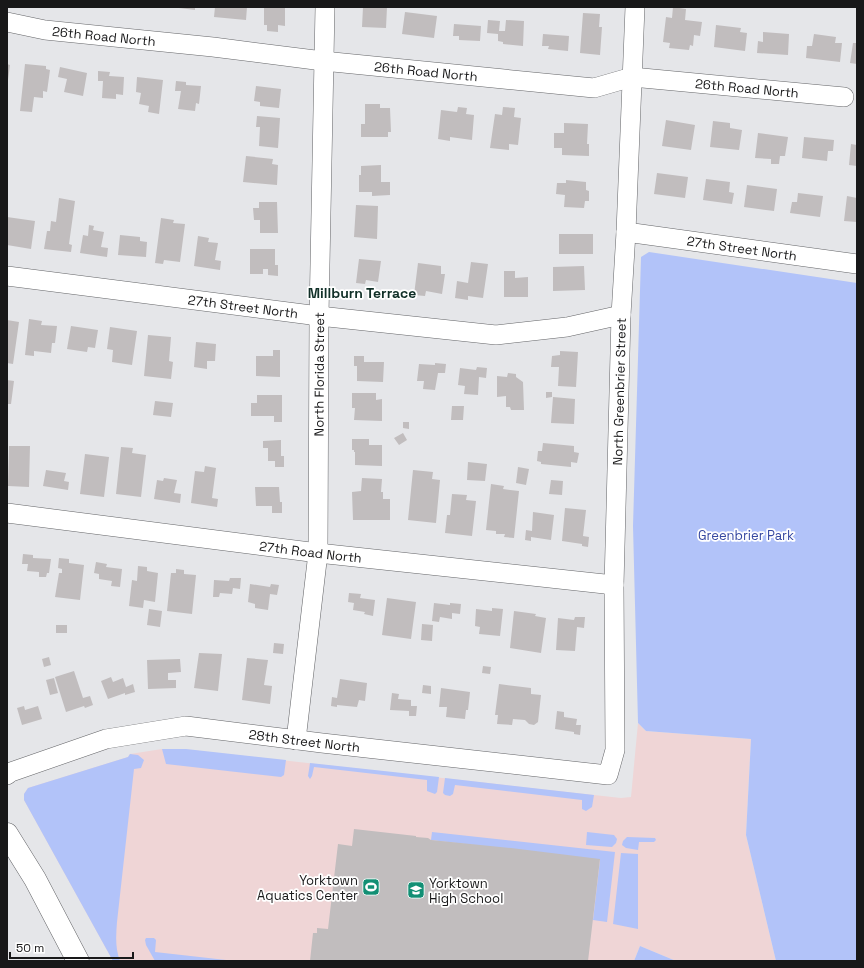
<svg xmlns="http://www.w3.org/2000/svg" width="864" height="968" viewBox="0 0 864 968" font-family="'Space Grotesk',sans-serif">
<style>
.education{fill:#efd5d6}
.green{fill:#b2c3f9}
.building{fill:#c1bdbe}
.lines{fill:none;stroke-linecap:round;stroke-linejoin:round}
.minor-casing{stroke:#646568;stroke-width:20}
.tertiary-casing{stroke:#646568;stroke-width:23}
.minor{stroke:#fff;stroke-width:19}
.tertiary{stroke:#fff;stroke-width:22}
.labels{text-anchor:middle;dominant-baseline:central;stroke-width:3.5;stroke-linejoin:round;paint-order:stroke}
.street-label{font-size:13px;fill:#181819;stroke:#fff}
.park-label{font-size:13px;fill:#3648a1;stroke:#fff}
.poi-label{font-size:13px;fill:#181819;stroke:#fff;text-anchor:end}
.neighbourhood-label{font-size:14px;font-weight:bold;fill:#113028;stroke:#fff}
</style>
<rect width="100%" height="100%" fill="#e5e6e9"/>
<path class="education" d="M638 723 646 731 751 739 746 835 776 961H676L640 946 634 961H113L24 800V794L28 788 128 757 130 754 162 749H182L621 798 631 797Z"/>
<path class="green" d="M649 252 857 283V961H776L746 835 751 739 646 731 638 723 633 526 641 257Z
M162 749H186L286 760 284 775 281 777 166 764Z
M130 754 138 755 144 760 141 768 134 769 117 922C116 935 115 948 120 961H113L24 800V794L28 788 128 757Z
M310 763 439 777 437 792 435 794 427 791V780L314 767 312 776 310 779 308 776Z
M445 778 594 795 592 807 586 811 582 809V800L455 785 453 794 450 796 445 795 443 793Z
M432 832 615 852 607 922 593 920 600 860 431 840Z
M587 832 614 835 617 839 616 843 612 847 586 845Z
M627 837 655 838 656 840 654 842H639L638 850 626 848 622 845 623 841Z
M621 853 638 854V929L613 924Z
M146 938H154L156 940 155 952 235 961H155L146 945 145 940Z
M640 946 676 961H634Z"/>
<path class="building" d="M179 7H195V10L179 8Z
M215 7H247L246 20 214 17Z
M264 7H285V26L278 25V32L267 31V25H264Z
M363 7H387L386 28 362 27Z
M673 7 686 9 685 20 702 22 700 36 694 35 693 46 690 45 689 50 669 48 670 43 663 42 666 17 672 18Z
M405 12 437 16 434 38 402 34Z
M583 13 600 14 599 27H602L600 55 580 53Z
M488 20 500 21 499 31H505L506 20 524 21 523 46 503 44V42L498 41V34L487 33Z
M454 24 481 26 480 41 459 40V36H453Z
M716 25 741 28 740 32 747 33 745 51 714 47Z
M763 32 789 34 788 55 757 53 758 41 763 42Z
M543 34 569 36 568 51 548 49 549 46H542Z
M814 34 836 37 835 43H842L840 62 806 58 807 46H812Z
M853 43H857V64L850 63Z
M7 64 10 65 8 80H7Z
M25 64 46 66V69L50 70 47 92 43 91V98L34 97 32 112 20 111Z
M60 67 87 73 83 96 64 92 67 79 58 77Z
M98 71 110 72 109 76 124 77 123 95 116 94V99L102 98 103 81H98Z
M137 77 163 80 159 114 148 112 149 106 139 104 141 93 136 92Z
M176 81 186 82V85L201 86 199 104 196 103 195 111 178 109 181 91H175Z
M256 86 281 89 279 108 260 106V102L254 101Z
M365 104H380V108H390L391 132H388V137H361V124H365Z
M458 107 467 108 466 114 474 115 472 140 450 137V141L438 139 441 110 457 112Z
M503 107 515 108 514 117 521 118 518 145 509 144V150L490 148 495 114 502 115Z
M257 116 280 118 278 148 259 146 260 127H256Z
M666 120 695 125 691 150 662 146Z
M713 121 730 123V128L742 130 739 150 710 147Z
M564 123 588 124 587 144H589V156L562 155V148H554V133H564Z
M758 133 788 137 785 156H780L779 164H771V159L755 158Z
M804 137 834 140 833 151H828L827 161 802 158Z
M851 144 857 145V166L849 165Z
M246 156 273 159 272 164 278 165 277 185 243 182Z
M381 165V182H390V195L372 196V192H359V175H361V166Z
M657 173 688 177 685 198 654 194Z
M706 179 730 182 729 192 734 193 732 204 703 200Z
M566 180 586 182V190L589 191V201H585L584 208 564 207 565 195 556 194 557 183H566Z
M747 185 777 189 774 211 744 207Z
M798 193 823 196 820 217 790 213 792 202H797Z
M847 196 857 198V222L844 221Z
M59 198 75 201 69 244 72 245 71 252 44 249 47 231H50L51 221 56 222Z
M259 202H277L278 233H260V220H254L253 208H259Z
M356 205 378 206 377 239 354 237Z
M7 217 35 221 31 249 7 245Z
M161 218 174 220 173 223 185 224 180 262 164 260 163 264 155 263Z
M89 225 94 226 93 230 104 232 101 247 108 248 107 257 80 253 83 235 88 236Z
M559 234H593V254H559Z
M120 235 140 237V241L147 242 146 257 118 255Z
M198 236 209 238 208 242 218 243 215 260 221 261 220 270 194 266Z
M250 249H275V265H278V276L268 275V269H263V274H250Z
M359 259 381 261 378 282 366 280 365 284 356 283Z
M471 262 488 264 483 298 468 296V300L455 298 457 281 468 283Z
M418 263 441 266V274H445L442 294 426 291 425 296 414 295Z
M584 266 585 290 553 291V267Z
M504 271H515V278L528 277V297H504Z
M29 319 42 321 41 325 57 326 55 343H52L51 353 34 351V356L25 355Z
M7 320 19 322 13 364 7 363Z
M71 326 98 330 95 348 88 347 87 352 67 349Z
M110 327 137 331 132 365 112 362 113 350 107 349Z
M148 335 171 337 169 361 173 362 171 379 144 376Z
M196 342 216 344 215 361H207V369L194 367Z
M273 350H280V377L256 376V356H273Z
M560 351 578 352 576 387 558 386 559 367H551L552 356 560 355Z
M354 356H364V362H384L383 382 357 381V366H354Z
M435 363 446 364 445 373H438L435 390 423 389 424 381H417L419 364 435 365Z
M477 367 487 368 486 378 479 377 478 395 464 394 465 386 458 385 460 368 476 370Z
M508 373 516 374V377L523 382 524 410H511L510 407H506V396L497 397V376L507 377Z
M7 380 14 381 11 404H7Z
M546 392H552V397L546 398Z
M352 393H376V400L382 399V421L354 420 355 408H352Z
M257 395H282V422H274V416H251V403H257Z
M553 397 575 399 574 424 551 423Z
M155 401 173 403 171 417 153 415Z
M452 406H464L463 420H451Z
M403 422H409V429L403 428Z
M403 433 407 440 399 445 394 438Z
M352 439H369V445H382V466L355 465V452H354V450H352Z
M281 440V456H284V467H275V461H268V448H263V441Z
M543 443 574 446V452L579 453 577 463 571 462V467L541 464V462L537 461 538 451H542Z
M9 446H30L29 487 8 486Z
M121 447 133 448 132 453 146 455 141 497 116 494Z
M85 454 109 457 104 497 80 494Z
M468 462 487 464 485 481 467 480Z
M205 466 216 468 212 498 218 499 217 507 191 503 195 471 204 472Z
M518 467 529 469 526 485 516 483Z
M46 470 66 473 64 481 69 482 68 490 43 486Z
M413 470 433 472 432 479 440 480 436 523 408 520Z
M164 478 177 480 174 493 181 494 180 503 154 499 157 480 163 481Z
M362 478 382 479 381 492H383V499H390V520H353L352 492 361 491Z
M551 480 563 481 562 495 549 494Z
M491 484 504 486 503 489 519 491 514 538 504 537 505 534H496V531L486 530Z
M255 487H279L280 502H282V513H272V506H256Z
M452 494 467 495 466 500 476 501 472 536 445 533 447 515H450Z
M565 508 586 510 583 536 589 537 588 547 582 546V544L562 541Z
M533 512 554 515 551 540 531 537V541L525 540 526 530 532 531Z
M23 554 33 555V558L51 559 49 573H47L46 577H39V572L27 571 28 564H22Z
M59 558 69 559V563L84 565 80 600 55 597 59 573H62V569L58 568Z
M96 562 107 564 106 567 122 569 120 587 111 586 112 581 99 579V574L94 573Z
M138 566 147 567V571L158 573 155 602 144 600 143 608 129 606 132 580 137 581Z
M176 569 184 570V574L196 575 192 614 167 611 171 573H176Z
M230 578H241L240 589 233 588 232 594 220 593 219 597H213L214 580 229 581Z
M250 584 270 587 271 584 279 585 277 595 270 594 268 610 255 608V604L248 602Z
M349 593 361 594 360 598 375 600 373 616 364 614 365 612 353 610 354 603 348 602Z
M387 598 416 602 411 639 382 635Z
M434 603 450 605V603L461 604 460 614 452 613V619L440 617 439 622 432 621Z
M492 608 503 609 500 636 479 634 480 627 475 626 476 609 492 611Z
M149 609 162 611 160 627 147 625Z
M514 611 536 614 535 616 546 618 541 653 510 648Z
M575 617H585L584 628 577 627 575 651 556 650 558 618 574 620Z
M422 624 433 625 432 641 421 640Z
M56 625H67V633H56Z
M274 643 284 644 283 654 273 653Z
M199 653 222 654 218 691 194 688Z
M49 657 51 665 44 667 42 659Z
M247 658 268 660 264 685 272 686 270 704 242 700Z
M180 659 181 672 168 673V680H176V688L148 689 147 660Z
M483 666 491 667 490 674 482 673Z
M74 671 83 698 90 696 93 705 85 708 84 706 66 712 55 677Z
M111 677 113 682 123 678 126 687 133 684 135 692 125 695V693L108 699 101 681Z
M54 678 58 693 50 695 46 680Z
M340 679 367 683 365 701 359 700 357 707 337 705V707L331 706 332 697 337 698Z
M499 684 531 688V694L541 695 538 722 534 725 529 724 525 720 513 719 512 725 497 724 498 715H495Z
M423 685 431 686V694L422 693Z
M441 688 470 692 468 710H466L465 719 446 717 447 707H439Z
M392 693 399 694 398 699 411 700V706H417L416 716H409V711L390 710Z
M24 706 25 710 38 706 42 719 22 725 17 708Z
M557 711 564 712V717L577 719 576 725H581L580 735 574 734V732L555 729Z
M354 829 416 836V837L428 838 431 840 511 848 600 859 588 961H310L313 933H317V928L328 929 338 844 352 846Z"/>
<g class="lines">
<defs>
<g id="minor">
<path id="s1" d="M7 22 45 30 213 47 323 61 594 88 632 77 844 97"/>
<path id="s2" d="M626 232 857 264"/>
<path id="s3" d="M7 276 319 316 496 335 567 327 621 315"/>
<path id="s4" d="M7 513 318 553 614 585"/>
<path id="s5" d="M296 740 318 553 319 316 325 7"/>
<path id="s6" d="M7 775 11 772 106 739 186 726 322 743 608 775 615 750 614 585 621 315 626 232 635 7"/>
</g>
<path id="tertiary" d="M7 834 35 879 78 961"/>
</defs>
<use href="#minor" class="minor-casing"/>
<use href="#tertiary" class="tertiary-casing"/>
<use href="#minor" class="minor"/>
<use href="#tertiary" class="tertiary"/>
</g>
<defs>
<symbol id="stadium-square" viewBox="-11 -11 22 22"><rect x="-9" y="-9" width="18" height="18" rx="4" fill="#128f74" stroke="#fff"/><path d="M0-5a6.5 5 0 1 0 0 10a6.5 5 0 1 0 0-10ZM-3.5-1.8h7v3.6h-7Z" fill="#fff"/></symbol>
<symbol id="school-square" viewBox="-11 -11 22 22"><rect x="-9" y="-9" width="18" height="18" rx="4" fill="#128f74" stroke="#fff"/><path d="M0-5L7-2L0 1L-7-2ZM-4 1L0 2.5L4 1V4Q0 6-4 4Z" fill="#fff"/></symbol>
</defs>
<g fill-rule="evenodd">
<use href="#stadium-square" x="361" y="877" width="20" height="20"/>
<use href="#school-square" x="406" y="880" width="20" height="20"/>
</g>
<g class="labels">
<g class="street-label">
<text stroke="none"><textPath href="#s1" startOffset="98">26th Road North</textPath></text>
<text stroke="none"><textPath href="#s1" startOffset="422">26th Road North</textPath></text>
<text stroke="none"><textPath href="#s1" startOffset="746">26th Road North</textPath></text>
<text stroke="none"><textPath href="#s2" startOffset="117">27th Street North</textPath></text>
<text stroke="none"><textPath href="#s3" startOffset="238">27th Street North</textPath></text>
<text stroke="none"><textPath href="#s5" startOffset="367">North Florida Street</textPath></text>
<text stroke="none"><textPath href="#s6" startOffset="996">North Greenbrier Street</textPath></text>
<text stroke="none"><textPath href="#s4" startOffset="306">27th Road North</textPath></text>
<text stroke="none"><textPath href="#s6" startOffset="306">28th Street North</textPath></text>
</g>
<g class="park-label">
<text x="746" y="535">Greenbrier Park</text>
</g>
<g class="poi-label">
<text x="358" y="880">Yorktown<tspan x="358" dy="15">Aquatics Center</tspan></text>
<text x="429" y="883" text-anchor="start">Yorktown<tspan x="429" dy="15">High School</tspan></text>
</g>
<g class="neighbourhood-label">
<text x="362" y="293">Millburn Terrace</text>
</g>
</g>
<rect width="864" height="968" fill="none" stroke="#181819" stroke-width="16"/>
<path d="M10 952v6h123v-6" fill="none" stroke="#181819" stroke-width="2"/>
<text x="16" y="952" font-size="12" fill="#181819" stroke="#ffffff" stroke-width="3" paint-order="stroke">50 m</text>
</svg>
